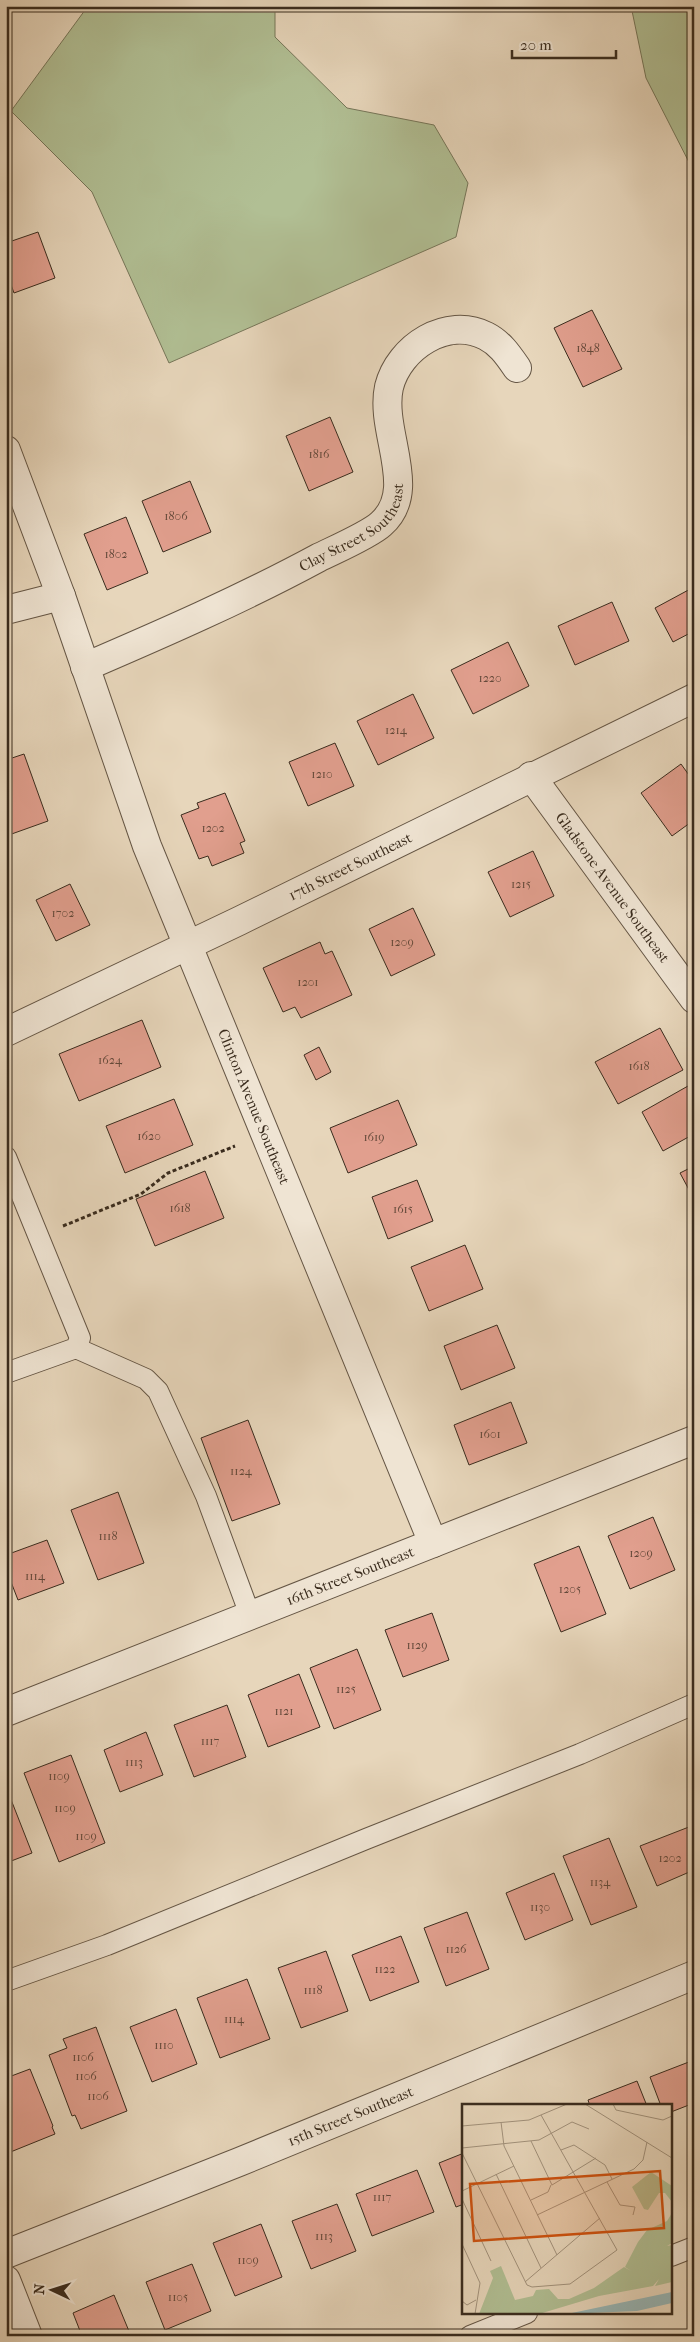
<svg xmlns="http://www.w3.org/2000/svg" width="700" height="2342" viewBox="0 0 700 2342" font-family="'IM FELL French Canon',serif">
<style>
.green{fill:#b1bf94;stroke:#767659}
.building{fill:#e19f8e;stroke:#3a2c1e}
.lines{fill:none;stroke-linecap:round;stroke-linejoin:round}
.service-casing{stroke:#655645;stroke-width:22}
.minor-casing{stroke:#655645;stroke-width:30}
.path{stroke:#3a2c1e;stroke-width:3;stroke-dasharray:4 2.5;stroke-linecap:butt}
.service{stroke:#efe4d3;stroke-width:20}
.minor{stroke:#efe4d3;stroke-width:28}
.labels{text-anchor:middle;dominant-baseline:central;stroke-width:4;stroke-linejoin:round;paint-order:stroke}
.number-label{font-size:12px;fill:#64493a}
.street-label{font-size:15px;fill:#3a2c1e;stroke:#efe4d3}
.inset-road{fill:none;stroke:#a2927c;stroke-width:1}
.view{fill:#ce520f;fill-opacity:0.15;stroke:#ce520f;stroke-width:2.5}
.inset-edge{fill:none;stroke:#3a2c1e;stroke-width:2.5}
</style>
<rect width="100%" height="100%" fill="#e7d6bb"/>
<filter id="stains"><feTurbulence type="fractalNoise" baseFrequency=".004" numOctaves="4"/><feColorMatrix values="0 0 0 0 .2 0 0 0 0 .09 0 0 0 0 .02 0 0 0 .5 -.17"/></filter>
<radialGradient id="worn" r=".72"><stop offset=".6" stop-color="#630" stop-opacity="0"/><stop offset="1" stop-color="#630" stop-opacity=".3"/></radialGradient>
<path class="green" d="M88 6H275V37L347 108 434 125 468 183 456 237 169 363 92 192 11 111Z
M631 6H694V172L646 78Z"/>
<path class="building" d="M38 232 55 278 14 293 6 271V243Z
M592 310 622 369 583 387 554 328Z
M330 417 353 472 309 491 286 436Z
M190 481 211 532 163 552 142 501Z
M126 517 148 573 107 590 84 534Z
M694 587V631L673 642 655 608Z
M612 602 629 641 575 665 558 626Z
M508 642 529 686 473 714 451 670Z
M413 694 434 738 378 765 357 721Z
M335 743 354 786 308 806 289 762Z
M24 754 48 821 6 836V760Z
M681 764 694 782V820L672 836 641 793Z
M225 793 245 841 240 843 244 853 212 866 208 856 199 859 181 815 199 808 197 803Z
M533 851 554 896 510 917 488 872Z
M70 884 90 925 56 941 36 900Z
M413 908 435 955 391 976 369 929Z
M320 942 325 954 332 951 352 995 301 1018 295 1007 283 1012 263 968Z
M142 1020 161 1067 79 1101 59 1054Z
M660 1028 683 1070 618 1104 595 1062Z
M319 1047 331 1072 316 1080 304 1055Z
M688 1086 694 1096V1134L663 1151 642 1112Z
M174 1099 193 1145 125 1173 106 1126Z
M398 1100 417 1145 348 1173 330 1128Z
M694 1166V1199L680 1173Z
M205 1171 224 1218 155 1246 136 1199Z
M417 1180 433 1221 388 1239 372 1197Z
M465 1245 483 1289 429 1311 411 1267Z
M497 1325 515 1368 461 1390 444 1346Z
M511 1402 527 1443 469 1465 454 1425Z
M248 1420 280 1504 232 1521 201 1438Z
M118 1492 144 1563 98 1580 71 1510Z
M653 1517 675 1570 630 1589 608 1536Z
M47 1540 64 1583 18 1600 6 1569V1555Z
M579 1546 606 1614 561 1632 534 1564Z
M432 1613 449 1660 403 1677 385 1630Z
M357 1649 381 1710 334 1729 310 1668Z
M299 1674 320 1727 268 1747 248 1695Z
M227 1705 246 1757 194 1777 174 1725Z
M146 1732 163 1775 120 1792 104 1750Z
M71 1755 105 1843 59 1862 24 1773Z
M10 1797 32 1853 6 1863V1799Z
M694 1825V1870L657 1886 640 1846Z
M609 1838 637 1907 591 1925 563 1856Z
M554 1873 573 1920 525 1940 506 1893Z
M467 1912 489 1969 446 1986 424 1928Z
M401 1936 419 1982 370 2001 352 1955Z
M326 1951 348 2011 301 2028 278 1968Z
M247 1979 270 2039 220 2058 197 1998Z
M176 2009 197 2064 152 2082 130 2027Z
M96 2027 127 2111 81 2129 75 2115 72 2116 49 2055 67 2048 63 2039Z
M694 2060V2103L671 2112V2106H661L650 2077Z
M30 2069 53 2126 52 2127 55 2134 8 2153 6 2147V2078Z
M637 2081 647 2106H590L588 2100Z
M464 2153V2204L456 2207 439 2163Z
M417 2170 434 2212 372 2236 356 2194Z
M337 2204 356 2251 311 2269 292 2221Z
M261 2224 282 2277 235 2296 213 2243Z
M192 2264 211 2311 165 2330 146 2282Z
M114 2295 131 2336H82L73 2313Z"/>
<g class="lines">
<defs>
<path id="service" d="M6 1157 80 1338 76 1348 6 1373
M76 1348 146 1379 158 1391 206 1496 250 1615
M6 1981 107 1945 366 1839 580 1754 694 1704
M671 2256 694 2247
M470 2336 527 2313"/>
<g id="minor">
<path id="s1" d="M6 450 61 596 147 846 433 1543"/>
<path d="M6 610 61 596"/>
<path id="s2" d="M85 667C164 633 242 599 318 558 334 550 369 535 381 524 420 490 379 432 389 387 399 347 447 316 486 336 500 343 508 355 517 368"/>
<path id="s3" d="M531 776 694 999"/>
<path id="s4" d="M6 1032 239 921 694 698"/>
<path id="s5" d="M6 1712 694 1440"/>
<path id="s6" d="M6 2254 239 2162 694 1975"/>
<path d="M6 2280 28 2336"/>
</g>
</defs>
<use href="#service" class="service-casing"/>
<use href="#minor" class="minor-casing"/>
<path class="path" d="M63 1226 141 1194 168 1173 235 1146"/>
<use href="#service" class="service"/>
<use href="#minor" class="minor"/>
</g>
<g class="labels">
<g class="number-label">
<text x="588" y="348">1848</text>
<text x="319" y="454">1816</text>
<text x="176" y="516">1806</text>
<text x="116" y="554">1802</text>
<text x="490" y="678">1220</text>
<text x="396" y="730">1214</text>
<text x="322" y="774">1210</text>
<text x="213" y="828">1202</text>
<text x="521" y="884">1215</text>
<text x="63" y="913">1702</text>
<text x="402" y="942">1209</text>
<text x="308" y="982">1201</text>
<text x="110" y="1060">1624</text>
<text x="639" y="1066">1618</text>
<text x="149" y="1136">1620</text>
<text x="374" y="1137">1619</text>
<text x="180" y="1208">1618</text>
<text x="403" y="1209">1615</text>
<text x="490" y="1434">1601</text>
<text x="241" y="1471">1124</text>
<text x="108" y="1536">1118</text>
<text x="641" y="1553">1209</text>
<text x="35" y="1576">1114</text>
<text x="570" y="1589">1205</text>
<text x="417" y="1645">1129</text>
<text x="346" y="1689">1125</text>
<text x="284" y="1711">1121</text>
<text x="210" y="1741">1117</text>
<text x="134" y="1762">1113</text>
<text x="59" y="1776">1109</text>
<text x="65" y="1808">1109</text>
<text x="86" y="1836">1109</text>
<text x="670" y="1858">1202</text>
<text x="600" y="1882">1134</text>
<text x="540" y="1907">1130</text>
<text x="456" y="1949">1126</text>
<text x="385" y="1969">1122</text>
<text x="313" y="1990">1118</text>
<text x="234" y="2019">1114</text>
<text x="164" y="2045">1110</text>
<text x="83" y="2057">1106</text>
<text x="86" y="2076">1106</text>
<text x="98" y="2096">1106</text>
<text x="382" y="2197">1117</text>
<text x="324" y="2236">1113</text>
<text x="248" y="2260">1109</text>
<text x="178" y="2297">1105</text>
</g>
<g class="street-label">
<text stroke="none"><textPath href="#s2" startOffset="306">Clay Street Southeast</textPath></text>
<text stroke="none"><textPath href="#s4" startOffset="382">17th Street Southeast</textPath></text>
<text stroke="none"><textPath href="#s3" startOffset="138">Gladstone Avenue Southeast</textPath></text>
<text stroke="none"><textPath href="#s1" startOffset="702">Clinton Avenue Southeast</textPath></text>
<text stroke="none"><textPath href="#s5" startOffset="370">16th Street Southeast</textPath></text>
<text stroke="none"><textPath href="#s6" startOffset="371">15th Street Southeast</textPath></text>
</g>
</g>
<g transform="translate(462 2104)">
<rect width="210" height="210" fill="#e7d6bb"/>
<path d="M189 68 210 82V98L203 89H197L186 106 182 105 170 83ZM210 109V139L205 142 210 141V178L193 182 197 175 191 182 137 192 77 210H17L31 174 28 167 39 162 53 196 71 192 74 186 87 185 96 195H107L132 184 162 163 169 167 163 163 176 138 185 126 205 117Z" fill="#b1bf94"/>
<path d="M210 188V199L175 207 105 210Z" fill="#98b7b7"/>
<path class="inset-road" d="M123 0 210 54M151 0 154 6 201 16 210 12M39 18 42 42 95 151M0 22 67 16 105 0M69 37 90 81 134 54M0 44 77 36 110 18 127 25M99 46 112 41 143 61 150 75M0 49 65 181 70 183 108 180 155 146 79 11M34 70 79 164M145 78 158 101 173 103 171 111M0 87 52 62M0 95 29 157M69 96 86 88 89 81M75 111 172 65 181 56 185 38M0 140 18 179 13 210M63 178 138 114M0 197 5 201 14 196"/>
<path class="view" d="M198 67 202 124 12 137 8 80Z"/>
<rect width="210" height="210" class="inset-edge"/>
</g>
<rect width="700" height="2342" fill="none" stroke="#e7d6bb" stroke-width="25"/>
<rect x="8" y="8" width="685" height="2327" fill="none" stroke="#3a2c1e" stroke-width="2.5"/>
<rect x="12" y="12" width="675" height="2317" fill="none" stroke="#3a2c1e"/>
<g transform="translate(52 2290) rotate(274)" stroke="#efe4d3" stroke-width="4" paint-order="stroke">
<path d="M0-4L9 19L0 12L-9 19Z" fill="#3a2c1e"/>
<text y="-8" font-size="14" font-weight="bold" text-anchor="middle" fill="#3a2c1e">N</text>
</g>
<path d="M512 50v8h104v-8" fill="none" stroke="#3a2c1e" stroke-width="2.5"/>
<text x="520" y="50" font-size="15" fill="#3a2c1e" stroke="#efe4d3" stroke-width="4" paint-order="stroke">20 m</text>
<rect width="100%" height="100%" filter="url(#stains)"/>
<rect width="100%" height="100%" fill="url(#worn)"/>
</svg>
